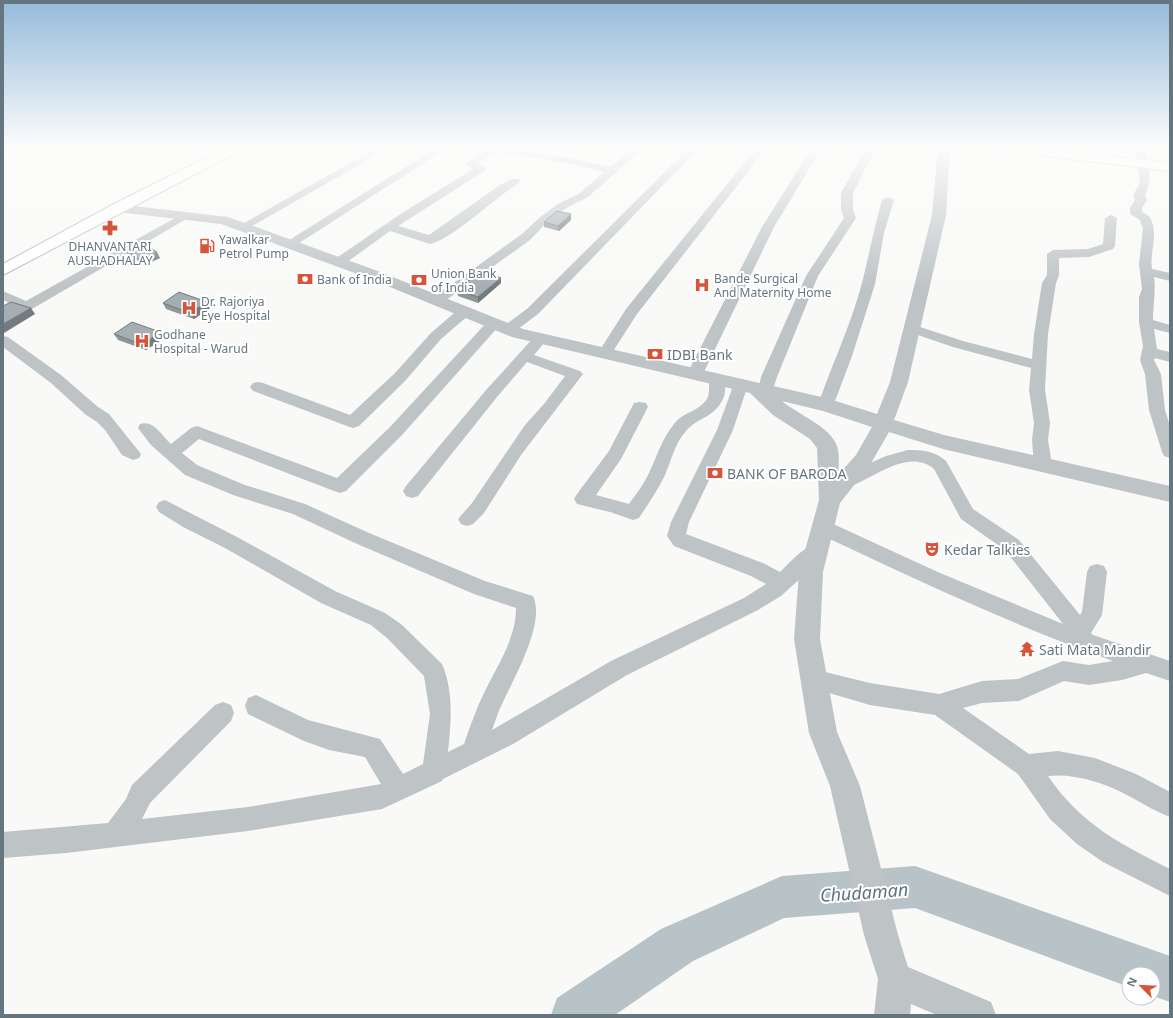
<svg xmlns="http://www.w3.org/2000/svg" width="1173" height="1018" viewBox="0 0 1173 1018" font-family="'Noto Sans',sans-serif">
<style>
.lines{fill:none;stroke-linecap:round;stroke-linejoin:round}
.river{fill:#b7c3c7;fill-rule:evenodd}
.trunk-casing{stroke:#b4b8bb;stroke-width:2}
.minor{fill:#bec3c6;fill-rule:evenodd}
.tertiary{fill:#bec3c6;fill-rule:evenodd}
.trunk{fill:#fff;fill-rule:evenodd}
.wall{fill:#8e969a}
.shaded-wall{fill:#747a7d}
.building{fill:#a5aeb3;stroke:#747a7d}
.labels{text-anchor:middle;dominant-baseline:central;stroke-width:4;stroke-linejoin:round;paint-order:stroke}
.far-poi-label{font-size:12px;fill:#66767f;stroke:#fff;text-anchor:start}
.poi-label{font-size:14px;fill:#66767f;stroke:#fff;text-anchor:start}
.near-water-label{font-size:18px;font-style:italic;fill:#607479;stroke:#fff}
</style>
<rect width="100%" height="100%" fill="#f9f9f7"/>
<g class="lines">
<path class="river" d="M915 866 1170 956V1002L1153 996V974H1129V987L915 908 784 918 693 961 615 1015H551L557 998 661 929 782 876Z"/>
<defs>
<path id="trunk" d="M230 146H245L243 149 3 275V264L112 205Z
M990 146H1023L1170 163V171L996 150Z"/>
</defs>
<use href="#trunk" class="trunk-casing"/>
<path class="minor" d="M380 146H392L247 229H239L237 227Z
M439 146H450L293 247 289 248 283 244Z
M480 146H497L571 158 610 167 628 152 610 148 609 146H646L588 197 566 208 547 222 530 240 442 303H432L430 300 522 234 539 218 558 204 580 193 604 172 571 164 496 152 477 163 487 168 486 170 398 226 429 235 500 185 511 179H519L520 181 519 183C494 198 454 238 430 244L390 231 343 265H335L333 262 335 259 399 215 473 169 464 164 485 150Z
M691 146H701L538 314 514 332H504L502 329 504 326 528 308Z
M758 146H768L637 314 610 356H600L598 353 626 309Z
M813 146H823L774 227 703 374 700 377 695 379 690 377 687 374 762 227Z
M867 146H877L853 193V210L856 218 818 276 777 377 771 395 766 396 761 395 758 391 761 377 806 276 844 218 841 210V193Z
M1134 146H1144C1148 166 1154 175 1145 195L1147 200 1142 208V212L1149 216C1160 232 1149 252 1152 269L1170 273V281L1154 277C1156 291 1153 305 1153 320L1170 325V333L1154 329 1157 349 1170 352V362L1155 358 1154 360 1161 374 1165 410 1170 426V458L1164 456 1162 452 1149 410 1145 374 1140 360 1143 346 1139 322V297L1142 289 1139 264 1143 229 1140 220 1130 214V208L1135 200 1133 195 1140 183Z
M888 197 894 200 884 233 875 284 852 356 832 409 826 410 820 409 818 405C832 364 851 325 862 283 869 255 874 228 882 200Z
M184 213 188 214 190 216 188 218 32 309H22L3 300V291L26 301Z
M1111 215 1117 218 1115 246 1113 249 1089 257 1059 258V275L1056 283 1048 334 1045 390 1050 423 1048 440 1052 465 1049 469 1043 471 1037 469 1034 465 1032 440 1034 423 1029 390 1031 368 953 347 906 331 904 328 906 325 911 324 963 341 1032 359 1034 334 1042 283 1047 275V254L1053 250 1088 249 1103 244 1105 218Z
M465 307 470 308 472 311 470 314 441 339 405 381 359 426 353 428 347 426 253 391 250 387 253 383 258 382 263 383 350 415 395 373 431 333 460 308Z
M494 319 499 320 501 323 499 326 402 435 346 491 340 493 334 491 199 439 182 453 197 465 245 485 305 504 369 533 485 581 533 596C546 623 514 678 502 704 498 712 495 722 492 730L611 661 744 598 766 584 751 576 674 546 667 536 671 522 717 430 735 381 740 380 745 381 748 385 733 430 689 522 686 534 765 564 780 572C791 562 808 540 824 545L826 551 824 557 781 596 758 610 627 675 513 744 443 779 442 781 382 809 248 831 66 853 3 858V832L108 823 126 799 132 785 215 705 223 702 231 705 234 713 231 721 150 803 142 819 248 807 381 784 365 757 329 750 304 741 248 714 245 706 248 698 256 695 308 720 380 739 403 774 423 764 430 714 424 676 387 638 371 625 321 603 225 548 183 527 159 512 156 507 159 502 165 500 239 538 335 591 385 613 401 624 442 664C454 692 451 722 448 752L464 744C470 727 476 709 484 693 497 666 516 639 516 608L474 594 355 543 293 514 233 495 185 475 151 445 138 428 140 424C154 420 162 436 171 444L191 428 197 426 337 478 390 427 489 320Z
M541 334 546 335 548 338 534 355 580 371 583 374 521 455 484 513 473 524 467 526 461 524 458 519 472 503 525 425 544 404 565 376 527 362 497 397 418 496 412 498 406 496 403 491 406 486 487 389 536 335Z
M3 336 8 337 61 375 98 407 109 414 141 454 139 458 133 460 122 455 105 430 97 422 86 415 51 383 3 347Z
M717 374 722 375C726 381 726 394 723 399 714 418 698 417 686 431 675 443 671 461 665 475 658 490 648 504 639 518L633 520 610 512 577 504 574 499 577 494 609 451 634 403 640 402 646 403 648 407 621 459 596 495 629 504C636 494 644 484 649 473 657 456 662 439 674 424 683 412 698 412 707 399 711 392 707 382 712 375Z
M908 450C923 450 935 451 946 461L973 509 1019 540 1080 615 1082 612 1087 572 1090 566 1097 564 1104 566 1107 572 1102 615 1091 633 1093 635 1170 661V681L1146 673 1122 680 1089 685 1064 681 1019 701 982 703 963 708 1029 754 1058 751 1095 758 1136 774 1170 792V817C1154 811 1139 801 1123 793 1102 782 1072 773 1048 776 1054 784 1060 793 1067 800 1095 832 1133 850 1170 869V896L1103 862 1077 844 1050 819 1018 774 935 715 870 705 805 686 802 679 805 672 813 669 870 683 939 694 982 681 1018 679 1063 661 1089 665 1113 661C1012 625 915 579 817 533L815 528 817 523 824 521 831 523 940 573 1063 624 1005 550 961 519 934 469C908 447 871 480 845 489L839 487 836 482 839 477 886 456Z"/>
<path class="tertiary" d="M938 146H950L946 215 908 382 894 420 944 435 1170 486V502L943 449 889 432 870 465 840 503 823 572 820 639 837 732 860 786 898 935 908 967 991 1002 996 1015H937L911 1004 910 1015H874L878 979 864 935 830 786 809 733 794 639 799 572 819 500 817 448 810 439 773 415 750 393 512 337 363 276 221 224 117 212 112 211 110 208 112 205 117 204 228 217 375 270 523 329 826 398 877 414 890 382 932 215ZM782 401 823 411 872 427 856 455 839 474C838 466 840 454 837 446 831 427 797 414 782 401Z"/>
<use href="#trunk" class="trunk"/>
</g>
<path class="wall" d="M571 214V220L559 231 544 227V222Z
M124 249 160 258 144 265 128 255Z
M501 278V283L478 303 458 296 457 290Z
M207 302 210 308 194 319 166 309 163 303Z
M114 334 164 338 146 350 118 340Z"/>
<path class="shaded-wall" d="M571 214V220L559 231 558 226Z
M157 252 160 258 144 265 141 260Z
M501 278V283L478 303V297Z
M207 302 210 308 194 319 190 313Z
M31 308 35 314 4 333 3 324Z
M160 332 164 338 146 350 143 345Z"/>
<path class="building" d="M557 211 571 214 558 226 544 222Z
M139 241 157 252 141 260 124 249Z
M481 271 501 278 478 297 457 290Z
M179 292 207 302 190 313 163 303Z
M11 302 31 308 3 324V306Z
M132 322 160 332 143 345 114 334Z"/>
<linearGradient id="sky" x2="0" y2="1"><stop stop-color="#94badb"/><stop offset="0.51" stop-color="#fcfcfb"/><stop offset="1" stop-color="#fcfcfb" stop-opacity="0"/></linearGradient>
<rect width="1173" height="288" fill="url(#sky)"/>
<defs>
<symbol id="pharmacy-bare" viewBox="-9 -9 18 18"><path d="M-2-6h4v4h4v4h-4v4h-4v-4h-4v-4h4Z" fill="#d6543a" stroke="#fff" stroke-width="2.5" paint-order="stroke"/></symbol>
<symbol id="fuel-bare" viewBox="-9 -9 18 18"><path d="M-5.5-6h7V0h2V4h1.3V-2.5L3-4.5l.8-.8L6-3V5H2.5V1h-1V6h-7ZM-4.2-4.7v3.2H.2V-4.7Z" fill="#d6543a" stroke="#fff" stroke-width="2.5" paint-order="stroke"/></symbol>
<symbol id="bank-bare" viewBox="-9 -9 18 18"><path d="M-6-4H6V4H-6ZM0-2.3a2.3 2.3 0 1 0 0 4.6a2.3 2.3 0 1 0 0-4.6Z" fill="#d6543a" stroke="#fff" stroke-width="2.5" paint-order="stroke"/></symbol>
<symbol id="hospital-bare" viewBox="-9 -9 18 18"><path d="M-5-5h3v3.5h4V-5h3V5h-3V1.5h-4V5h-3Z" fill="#d6543a" stroke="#fff" stroke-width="2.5" paint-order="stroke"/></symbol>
<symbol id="theatre-bare" viewBox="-9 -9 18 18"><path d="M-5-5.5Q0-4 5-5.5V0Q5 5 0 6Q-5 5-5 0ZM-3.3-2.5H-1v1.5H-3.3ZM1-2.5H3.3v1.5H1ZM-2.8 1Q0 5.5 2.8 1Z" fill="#d6543a" stroke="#fff" stroke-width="2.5" paint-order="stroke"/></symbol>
<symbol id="temple-bare" viewBox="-9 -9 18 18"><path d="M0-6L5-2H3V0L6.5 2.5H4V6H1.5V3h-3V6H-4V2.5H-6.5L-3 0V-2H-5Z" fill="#d6543a" stroke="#fff" stroke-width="2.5" paint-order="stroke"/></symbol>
</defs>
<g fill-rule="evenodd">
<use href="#pharmacy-bare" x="99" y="217" width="22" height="22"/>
<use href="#fuel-bare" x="196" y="235" width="22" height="22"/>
<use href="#bank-bare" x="294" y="268" width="22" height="22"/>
<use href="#bank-bare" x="408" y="269" width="22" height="22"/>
<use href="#hospital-bare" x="691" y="274" width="22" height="22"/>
<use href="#hospital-bare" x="178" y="297" width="22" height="22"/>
<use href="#hospital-bare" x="131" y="330" width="22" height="22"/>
<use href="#bank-bare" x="644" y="343" width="22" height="22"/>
<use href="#bank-bare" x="704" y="462" width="22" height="22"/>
<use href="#theatre-bare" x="921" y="538" width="22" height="22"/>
<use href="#temple-bare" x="1016" y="638" width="22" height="22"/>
</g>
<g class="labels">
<g class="far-poi-label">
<text x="219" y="239">Yawalkar<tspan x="219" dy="14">Petrol Pump</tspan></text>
<text x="110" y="246" text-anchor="middle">DHANVANTARI<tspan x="110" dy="14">AUSHADHALAY</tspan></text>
<text x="431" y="273">Union Bank<tspan x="431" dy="14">of India</tspan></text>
<text x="714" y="278">Bande Surgical<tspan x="714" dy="14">And Maternity Home</tspan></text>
<text x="317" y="279">Bank of India</text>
<text x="201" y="301">Dr. Rajoriya<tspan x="201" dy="14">Eye Hospital</tspan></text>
<text x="154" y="334">Godhane<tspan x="154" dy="14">Hospital - Warud</tspan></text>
</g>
<g class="poi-label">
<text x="667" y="354">IDBI Bank</text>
<text x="727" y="473">BANK OF BARODA</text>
<text x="944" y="549">Kedar Talkies</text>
<text x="1039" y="649">Sati Mata Mandir</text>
</g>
<g class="near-water-label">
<text transform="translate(864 892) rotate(-4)">Chudaman</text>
</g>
</g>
<rect width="1173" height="1018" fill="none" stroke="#66767f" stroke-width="8"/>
<g transform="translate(1141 986) rotate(294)"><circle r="19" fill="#ffffff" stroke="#c2c8cc"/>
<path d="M0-3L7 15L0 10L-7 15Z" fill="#d6543a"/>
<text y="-6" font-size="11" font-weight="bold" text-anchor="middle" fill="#66767f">N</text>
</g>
</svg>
